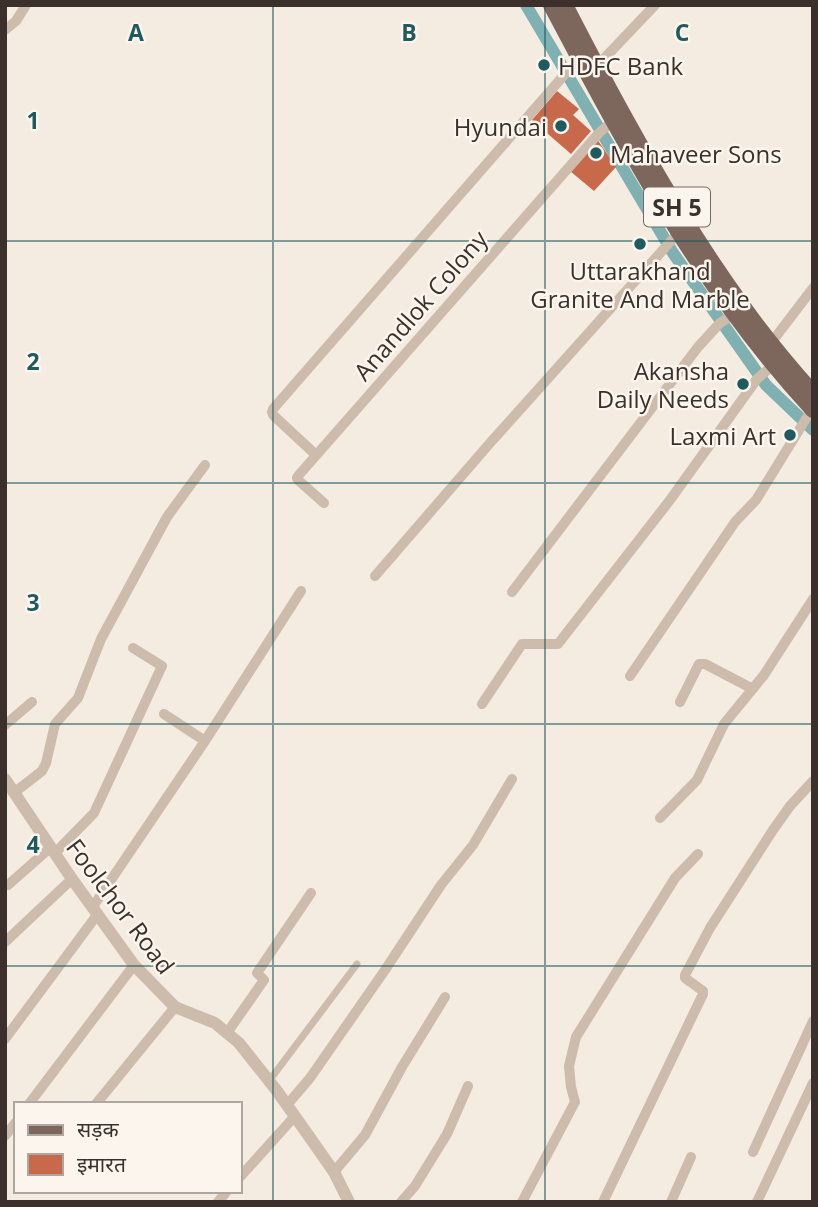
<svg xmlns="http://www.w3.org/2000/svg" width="818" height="1207" viewBox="0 0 818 1207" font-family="'Open Sans','Noto Sans Devanagari',sans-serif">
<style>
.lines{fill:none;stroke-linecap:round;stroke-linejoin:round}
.canal{stroke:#7fb0b2;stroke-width:12}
.building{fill:#c8694b}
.pedestrian{stroke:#cdbbac;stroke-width:7}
.minor{stroke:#cdbbac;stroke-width:10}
.tertiary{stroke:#cdbbac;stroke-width:12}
.primary{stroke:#7d675c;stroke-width:16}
.grid{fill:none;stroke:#1f5a5e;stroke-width:2;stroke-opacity:0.55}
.poi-dot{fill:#1f5a5e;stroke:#fbf5ee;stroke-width:2.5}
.labels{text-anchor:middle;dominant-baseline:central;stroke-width:5;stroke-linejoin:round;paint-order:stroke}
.shield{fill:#fbf5ee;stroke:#756b66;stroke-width:2}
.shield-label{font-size:23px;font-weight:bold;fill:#3b302b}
.poi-label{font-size:24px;fill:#3b302b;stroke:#fbf5ee;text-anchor:end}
.street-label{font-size:24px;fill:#3b302b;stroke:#fbf5ee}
.grid-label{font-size:23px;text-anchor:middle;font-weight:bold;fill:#1f5a5e;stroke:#fbf5ee;stroke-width:5;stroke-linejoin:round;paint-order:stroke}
</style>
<rect width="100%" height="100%" fill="#f4ebe1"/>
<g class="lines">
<path class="canal" d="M526 5 673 253 766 385 813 430"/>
</g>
<path class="building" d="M557 91 579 109 573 115 591 131 571 154 532 120Z
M597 139 616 167 594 191 570 171Z"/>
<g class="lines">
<path class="pedestrian" d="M269 1081 357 964"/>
<path class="minor" d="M5 30 16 21 26 5
M597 66 655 5
M771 343 813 288
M316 455 273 415 272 412 273 409 565 74 580 61
M324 503 298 480 297 478 298 476 599 133 613 121
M375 576 490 443 679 232
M512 592 698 347 720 323 734 314
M630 676 735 522 756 500 812 409
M680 702 699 664H705L753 689
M482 704 522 644H558L670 500 757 379 772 366
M164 714 205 741
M5 725 32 702
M15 792 42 771 46 763 55 724 78 698 101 639 167 517 205 465
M660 818 697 780 724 724 764 675 813 599
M55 853 94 813 162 666 133 648
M8 885 51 847
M92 908 205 741 301 591
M5 942 72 879
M227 1033 264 980 257 973 311 893
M5 1039 97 915
M29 1104 134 965
M96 1104 175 1007
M287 1105 310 1078 385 970 441 885 473 845 512 779
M5 1136 16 1122
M753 1152 813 1021
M334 1172 365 1135 402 1067 445 997
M240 1177 295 1116
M218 1202 227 1191
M401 1202 415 1186 447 1134 468 1086
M522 1202 575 1102 571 1087 569 1066 576 1037 675 878 698 854
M603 1202 703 994V991L685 978V975L710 928 773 830 790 806 813 781
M671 1202 691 1157
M757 1202 813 1083"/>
<path class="tertiary" d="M5 779 72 879 134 965 175 1007 215 1023 239 1043 277 1091 306 1132 334 1172 349 1202"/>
<path class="primary" d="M551 5C626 147 703 292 813 410
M565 5C618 108 674 211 742 305 764 336 788 365 813 393"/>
</g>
<path class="grid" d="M273 5V1202M545 5V1202M5 241H813M5 483H813M5 724H813M5 966H813"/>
<g class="poi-dot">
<circle cx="544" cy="65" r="7"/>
<circle cx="561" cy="126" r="7"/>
<circle cx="596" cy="153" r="7"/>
<circle cx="640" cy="244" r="7"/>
<circle cx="743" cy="384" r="7"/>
<circle cx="790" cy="435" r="7"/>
</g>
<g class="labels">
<rect class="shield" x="644" y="187.5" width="66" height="39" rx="5"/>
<g class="shield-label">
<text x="677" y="207">SH 5</text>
</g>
<g class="poi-label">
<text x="558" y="65" text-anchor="start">HDFC Bank</text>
<text x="547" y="126">Hyundai</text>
<text x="610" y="153" text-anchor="start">Mahaveer Sons</text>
<text x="640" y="270" text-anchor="middle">Uttarakhand<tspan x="640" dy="28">Granite And Marble</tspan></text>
<text x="729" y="370">Akansha<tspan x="729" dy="28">Daily Needs</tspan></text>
<text x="776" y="435">Laxmi Art</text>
</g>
<g class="street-label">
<text transform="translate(420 305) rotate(-49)">Anandlok Colony</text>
<text transform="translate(121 906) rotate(53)">Foolchor Road</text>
</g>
</g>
<g class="grid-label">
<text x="136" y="41">A</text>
<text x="409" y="41">B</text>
<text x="682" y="41">C</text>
<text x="33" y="129">1</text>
<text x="33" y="370">2</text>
<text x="33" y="611">3</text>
<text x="33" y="853">4</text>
</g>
<rect width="818" height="1207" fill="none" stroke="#3b302b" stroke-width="14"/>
<rect x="14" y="1102" width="228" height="91" fill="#fbf5ee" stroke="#aea6a0" stroke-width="2"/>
<rect x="28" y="1125" width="35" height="10" fill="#7d675c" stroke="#aea6a0" stroke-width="2"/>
<text x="77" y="1137" font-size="21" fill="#3b302b">सड़क</text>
<rect x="28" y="1154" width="35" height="21" fill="#c8694b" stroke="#aea6a0" stroke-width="2"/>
<text x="77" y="1172" font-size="21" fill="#3b302b">इमारत</text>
</svg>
